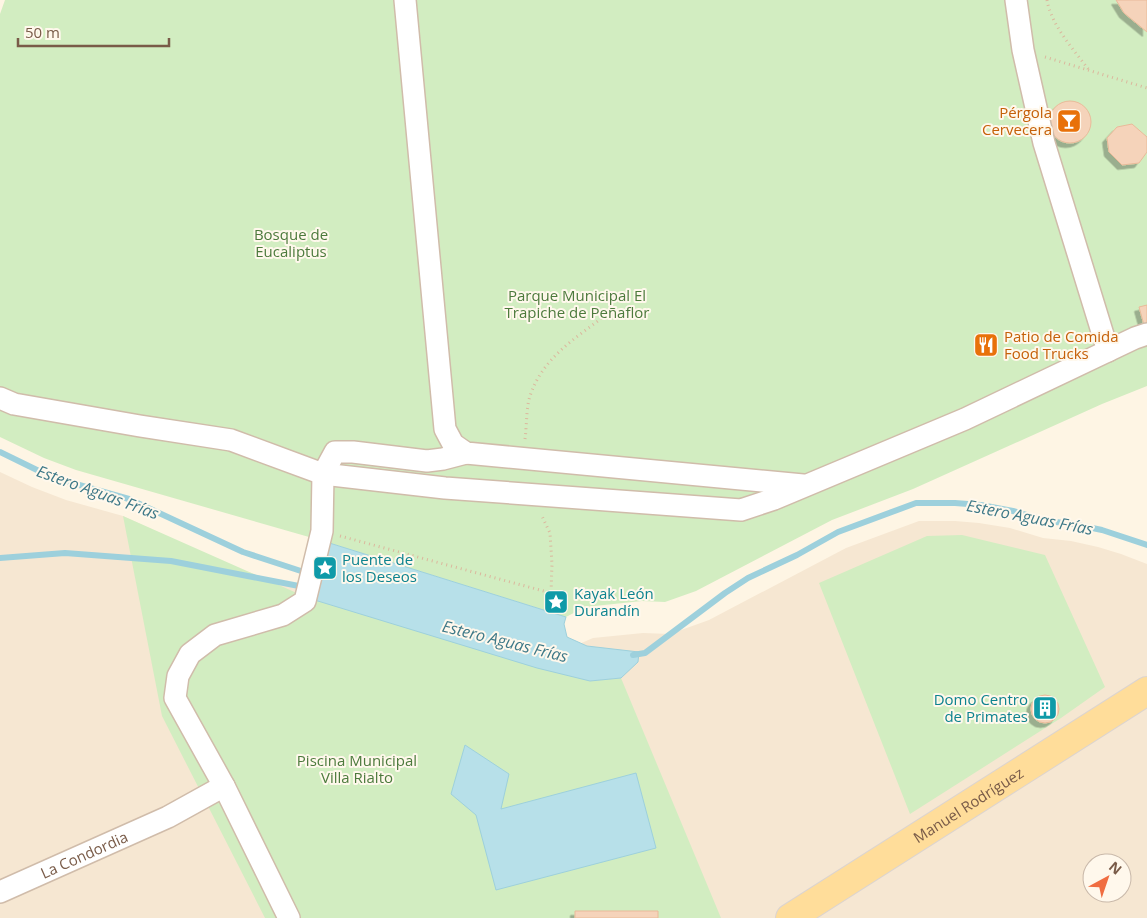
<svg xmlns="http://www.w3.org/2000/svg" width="1147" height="918" viewBox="0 0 1147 918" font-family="'Open Sans',sans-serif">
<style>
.residential{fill:#f6e7d2;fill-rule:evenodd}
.green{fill:#d2edc1}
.water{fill:#b7e0e9;stroke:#9dd0dc}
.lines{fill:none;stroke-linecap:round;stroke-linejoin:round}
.stream{stroke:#9dd0dc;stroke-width:6}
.building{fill:#f5d3ba;stroke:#e9ba99;filter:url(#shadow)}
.minor-casing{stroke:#d0bcaa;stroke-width:24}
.major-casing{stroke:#dcd4cf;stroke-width:30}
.path{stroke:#dbb79d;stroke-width:3;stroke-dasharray:1 4;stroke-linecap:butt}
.minor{stroke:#fff;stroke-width:21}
.major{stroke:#ffdd9a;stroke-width:28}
.labels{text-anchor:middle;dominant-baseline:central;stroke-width:4;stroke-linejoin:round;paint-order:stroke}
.food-label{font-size:15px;fill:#c56008;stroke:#fff8ec;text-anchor:end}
.park-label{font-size:15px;fill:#4c7a3c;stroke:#fff8ec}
.culture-label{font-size:15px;fill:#0d838f;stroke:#fff8ec;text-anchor:start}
.street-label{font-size:15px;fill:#795b48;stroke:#fff8ec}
.water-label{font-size:16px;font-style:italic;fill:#3d7887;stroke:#fff8ec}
</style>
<defs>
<filter id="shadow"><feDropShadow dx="-4.5" dy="4.5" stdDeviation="0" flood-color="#0004"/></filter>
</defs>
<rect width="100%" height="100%" fill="#fef5e4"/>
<path class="residential" d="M0 472 32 487 66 500 123 516 236 568 294 587 369 618 512 661 570 648 593 638 643 633 670 634 709 620 846 548 919 521H955L979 523 1010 528 1043 538 1071 541 1098 547 1121 554 1147 564V918H0ZM1092 863H1122V893H1092Z"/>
<path class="green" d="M5 0H1147V386L1102 404 913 489 832 520 696 591 665 602 642 601 585 607 566 617 323 541 76 470 44 458 0 437V14Z
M123 516 308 598 590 681 621 678 721 918H265L162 716Z
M962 535 1045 555 1105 687 1061 718 910 814 819 583 927 536Z"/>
<path class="water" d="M323 541 566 617 564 624 567 637 587 646 639 652 638 662 621 678 590 681 537 668 308 598Z
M465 745 509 774 501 809 636 773 656 848 496 890 476 815 451 794Z"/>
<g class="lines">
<path class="stream" d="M0 452 39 471 72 483 129 499 243 552 307 573
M0 558 65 553 171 561 304 587
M633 655 645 653 725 593 748 578 797 555 838 532 916 503H955L981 505 1013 511 1047 521 1073 524 1102 530 1147 545"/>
</g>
<path class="building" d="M1116 0H1147V32L1124 13Z
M1049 122a21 21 0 1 1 42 0a21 21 0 1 1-42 0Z
M1132 124 1147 137V152L1139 163 1122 165 1109 152 1107 138 1117 127Z
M1147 305V332H1146L1139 307Z
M1031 709a14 14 0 1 1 28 0a14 14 0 1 1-28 0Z
M575 911H658V918H575Z"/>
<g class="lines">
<defs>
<g id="minor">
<path d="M405 0 445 429 453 444 466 453 803 485"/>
<path d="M1016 0 1023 50 1044 143 1108 351"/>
<path d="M0 398 14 404 140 426 231 440 323 474 445 488 741 510 774 499 965 419 1135 338 1147 334"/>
<path id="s1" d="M0 892 168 817 224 786"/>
<path d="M289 918 224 786 175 698 178 676 190 654 215 635 283 615 305 601 322 531 323 474 335 452H353L427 461 443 459 466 453"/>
</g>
<g id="major">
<path id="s2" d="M790 918 1147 691"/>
</g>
</defs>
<use href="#minor" class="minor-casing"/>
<use href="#major" class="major-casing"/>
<path class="path" d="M1047 0C1051 25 1074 50 1089 70
M1045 57 1147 88
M525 439C527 425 526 408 530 396 543 357 576 338 606 315
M340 536 551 593 552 564 550 533 541 514"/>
<use href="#minor" class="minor"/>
<use href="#major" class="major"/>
</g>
<defs>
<symbol id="bar-square" viewBox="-11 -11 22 22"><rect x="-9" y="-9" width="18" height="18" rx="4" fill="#e8710a" stroke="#fff8ec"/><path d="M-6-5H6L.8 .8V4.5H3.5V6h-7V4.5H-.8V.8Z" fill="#fff"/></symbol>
<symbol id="restaurant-square" viewBox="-11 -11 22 22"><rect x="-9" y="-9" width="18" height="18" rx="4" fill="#e8710a" stroke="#fff8ec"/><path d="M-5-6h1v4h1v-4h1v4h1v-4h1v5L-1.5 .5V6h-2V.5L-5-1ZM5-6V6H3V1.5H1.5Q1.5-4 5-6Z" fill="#fff"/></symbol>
<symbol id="sight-square" viewBox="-11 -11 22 22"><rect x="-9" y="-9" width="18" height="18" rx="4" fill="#0f9aa8" stroke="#fff8ec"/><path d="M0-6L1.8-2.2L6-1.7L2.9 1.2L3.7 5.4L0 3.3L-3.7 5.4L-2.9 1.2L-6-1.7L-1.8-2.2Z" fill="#fff"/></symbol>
<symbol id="building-square" viewBox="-11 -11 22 22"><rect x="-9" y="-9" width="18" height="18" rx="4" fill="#0f9aa8" stroke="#fff8ec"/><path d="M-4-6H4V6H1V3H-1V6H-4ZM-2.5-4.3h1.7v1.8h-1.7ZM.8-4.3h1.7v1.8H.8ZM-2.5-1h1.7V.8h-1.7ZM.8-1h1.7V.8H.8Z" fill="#fff"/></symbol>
</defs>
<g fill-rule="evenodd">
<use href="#bar-square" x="1055" y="107" width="28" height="28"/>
<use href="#restaurant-square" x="972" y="331" width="28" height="28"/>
<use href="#sight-square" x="311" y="554" width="28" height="28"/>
<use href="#sight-square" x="542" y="588" width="28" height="28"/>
<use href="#building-square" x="1031" y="694" width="28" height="28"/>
</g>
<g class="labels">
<g class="food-label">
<text x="1052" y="112">Pérgola<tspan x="1052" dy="17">Cervecera</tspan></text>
<text x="1004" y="336" text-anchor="start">Patio de Comida<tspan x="1004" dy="17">Food Trucks</tspan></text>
</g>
<g class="park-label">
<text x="291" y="234">Bosque de<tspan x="291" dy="17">Eucaliptus</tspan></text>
<text x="577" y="295">Parque Municipal El<tspan x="577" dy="17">Trapiche de Peñaflor</tspan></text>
<text x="357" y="760">Piscina Municipal<tspan x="357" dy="17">Villa Rialto</tspan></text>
</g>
<g class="culture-label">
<text x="342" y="559">Puente de<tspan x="342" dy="17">los Deseos</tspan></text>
<text x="574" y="593">Kayak León<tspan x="574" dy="17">Durandín</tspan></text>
<text x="1028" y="699" text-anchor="end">Domo Centro<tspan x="1028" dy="17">de Primates</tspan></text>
</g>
<g class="street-label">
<text stroke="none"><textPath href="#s2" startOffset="211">Manuel Rodríguez</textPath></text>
<text stroke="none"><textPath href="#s1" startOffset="92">La Condordia</textPath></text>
</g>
<g class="water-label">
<text transform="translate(98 492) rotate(20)">Estero Aguas Frías</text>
<text transform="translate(1030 517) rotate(11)">Estero Aguas Frías</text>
<text transform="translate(505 641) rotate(14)">Estero Aguas Frías</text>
</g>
</g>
<g transform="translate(1107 878) rotate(40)"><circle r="24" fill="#fff8ec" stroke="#c9b9aa"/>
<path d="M0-4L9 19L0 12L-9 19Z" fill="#f06d41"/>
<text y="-8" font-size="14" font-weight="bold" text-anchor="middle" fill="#795b48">N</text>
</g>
<path d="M18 38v8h151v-8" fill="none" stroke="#795b48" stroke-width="2.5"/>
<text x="25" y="38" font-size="15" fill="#795b48" stroke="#fff8ec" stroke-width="4" paint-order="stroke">50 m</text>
</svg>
